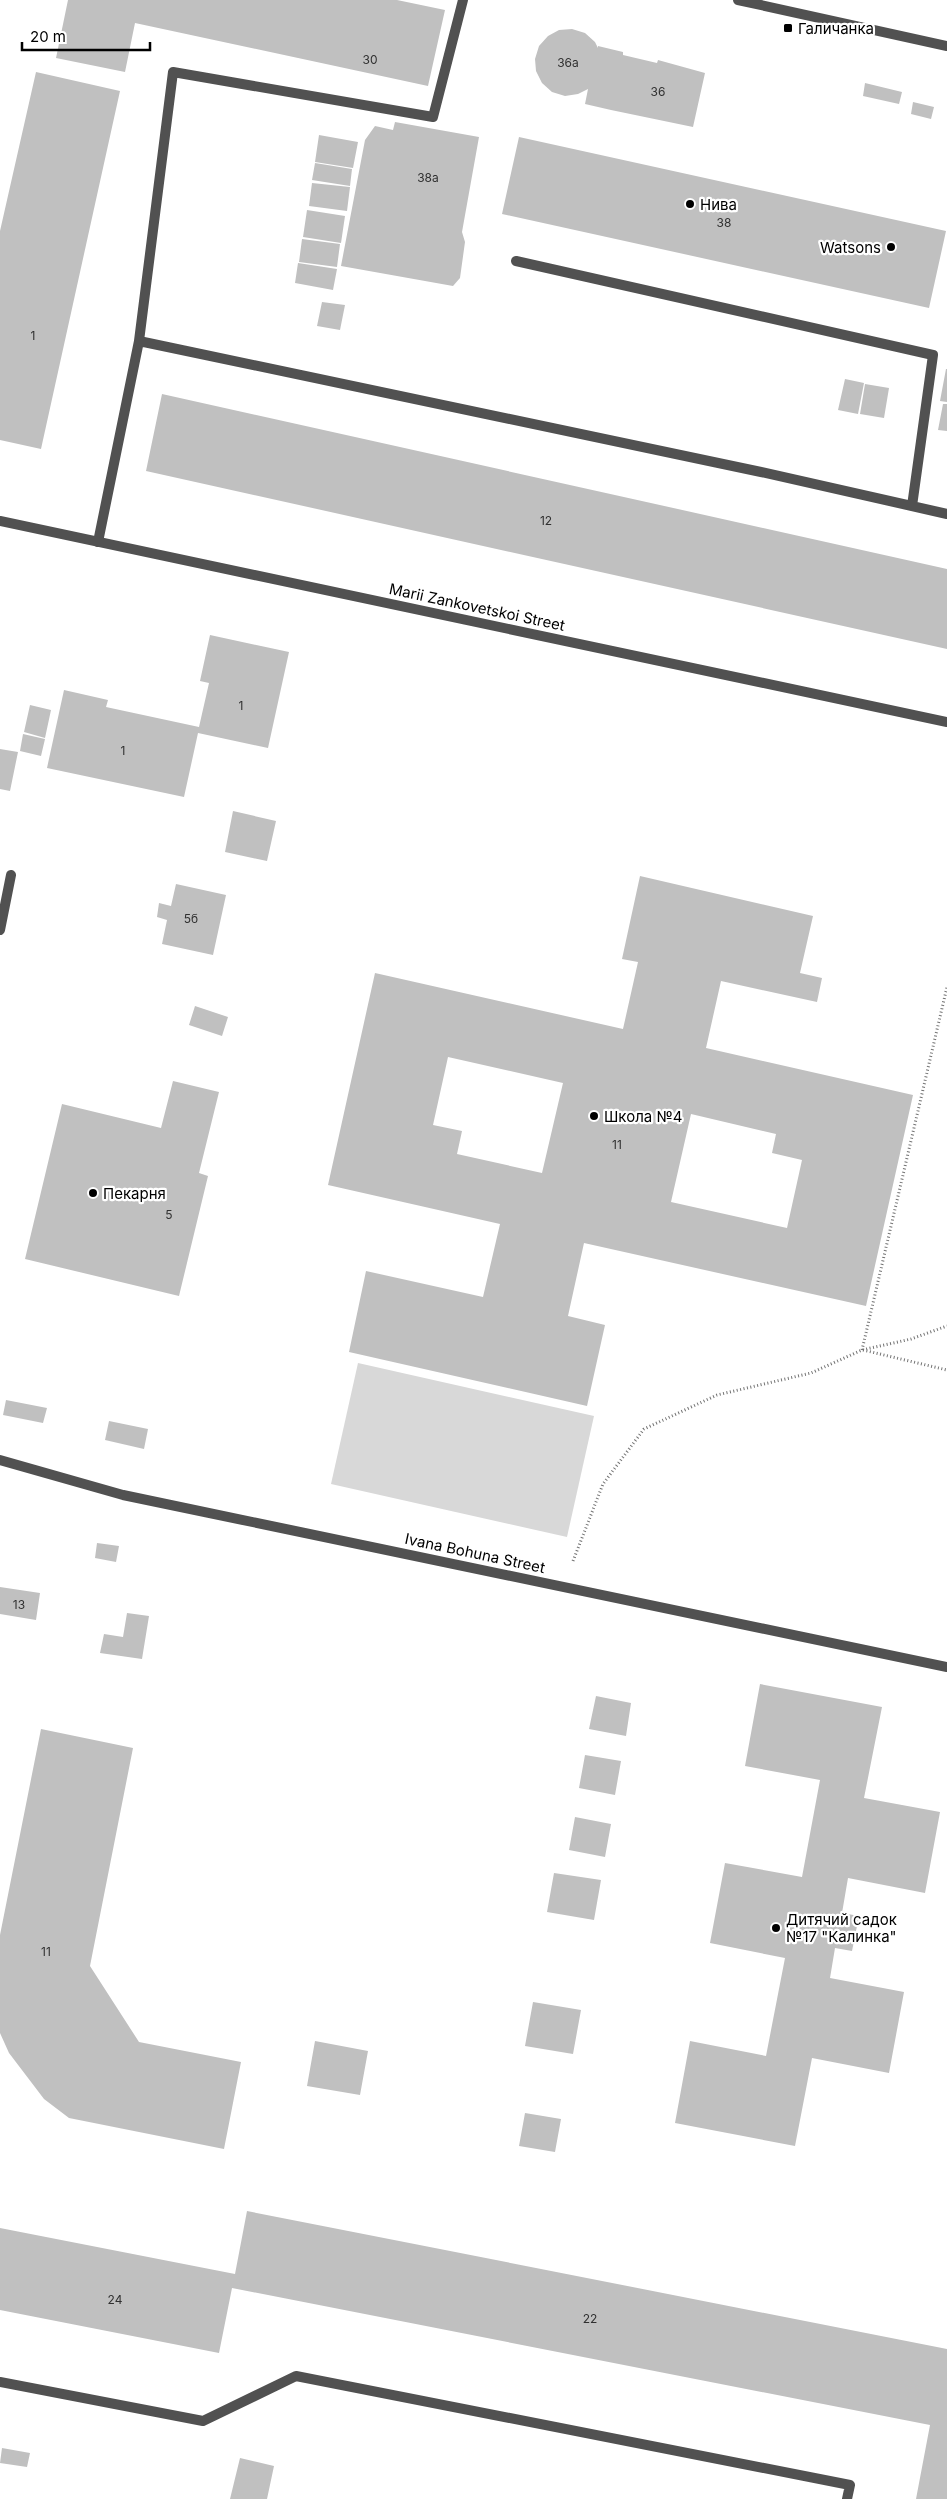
<svg xmlns="http://www.w3.org/2000/svg" width="947" height="2499" viewBox="0 0 947 2499" font-family="Inter,sans-serif">
<style>
.green{fill:#d8d8d8}
.building{fill:#c0c0c0;fill-rule:evenodd}
.lines{fill:none;stroke-linecap:round;stroke-linejoin:round}
.path{stroke:#737373;stroke-width:3;stroke-dasharray:1 2.5;stroke-linecap:butt}
.service{stroke:#515151;stroke-width:10}
.minor{stroke:#515151;stroke-width:10}
.tertiary{stroke:#515151;stroke-width:10}
.poi-dot{fill:#000;stroke:#fff;stroke-width:2}
.labels{text-anchor:middle;dominant-baseline:central;stroke-width:4.5;stroke-linejoin:round;paint-order:stroke}
.number-label{font-size:12px;fill:#303030}
.poi-label{font-size:15px;fill:#000;stroke:#fff;text-anchor:start}
.street-label{font-size:15px;fill:#000;stroke:#fff}
</style>
<rect width="100%" height="100%" fill="#fff"/>
<path class="green" d="M358 1363 594 1416 567 1537 331 1484Z"/>
<path class="building" d="M68 0H397L445 10 428 86 135 23 125 72 56 58Z
M572 29 585 33 595 42 598 48V46L623 52V55L657 63 658 60 705 73 693 127 611 110 615 92 611 110 585 104 588 89 578 94 565 96 552 92 542 83 536 71 535 59 539 46 548 36 559 30Z
M36 72 120 91 41 449 0 440V231Z
M865 83 902 92 899 104 863 96Z
M913 102 934 107 931 119 911 114Z
M395 122 479 137 462 232 465 242 460 278 453 286 341 266 365 140 375 126 393 130Z
M319 135 358 142 353 168 315 162Z
M519 137 946 231 929 308 502 214Z
M315 163 352 169 350 186 312 180Z
M312 183 350 187 347 211 309 206Z
M307 210 345 216 341 243 303 237Z
M302 239 340 244 337 267 299 262Z
M298 263 337 269 333 290 295 283Z
M322 302 345 305 340 330 317 326Z
M946 369H947V402L940 401Z
M845 379 864 383 858 414 838 410Z
M865 384 889 388 884 418 860 414Z
M162 394 947 569V649L146 471Z
M943 404H947V431L938 430Z
M210 635 289 652 268 748 198 733 184 797 47 768 64 690 108 700 106 707 199 727 209 683 200 681Z
M30 705 51 710 45 738 24 732Z
M23 734 45 739 41 756 20 751Z
M0 749 18 752 10 791 0 789Z
M233 811 276 821 267 861 225 852Z
M640 876 813 916 800 973 822 978 817 1002 721 981 706 1048 913 1095 866 1306 584 1243 568 1316 605 1325 587 1406 349 1352 366 1271 483 1297 500 1224 328 1185 375 973 623 1029 638 962 622 959ZM448 1057 563 1083 542 1173 457 1154 462 1131 433 1125ZM691 1114 776 1134 772 1153 802 1160 787 1228 671 1202Z
M176 884 226 895 213 955 162 944 167 920 157 917 159 903 171 906Z
M195 1006 228 1017 222 1036 189 1025Z
M173 1081 219 1092 199 1173 208 1176 179 1296 25 1259 62 1104 161 1128Z
M6 1400 47 1408 43 1423 3 1415Z
M109 1421 148 1429 144 1449 105 1440Z
M97 1543 119 1546 116 1562 95 1558Z
M0 1587 40 1593 36 1620 0 1614Z
M127 1613 149 1616 142 1659 100 1653 104 1634 123 1637Z
M760 1684 882 1707 864 1798 940 1812 925 1893 848 1878 842 1913 859 1916 852 1951 835 1948 830 1978 904 1992 889 2073 812 2058 795 2146 675 2123 690 2041 766 2056 785 1958 710 1943 725 1863 802 1877 820 1780 745 1766Z
M596 1696 631 1703 626 1736 589 1729Z
M41 1729 133 1748 90 1966 139 2042 241 2062 224 2149 69 2118 44 2099 9 2053 0 2033V1935Z
M585 1755 621 1761 615 1795 579 1788Z
M575 1817 611 1824 605 1857 569 1850Z
M554 1873 601 1880 594 1920 547 1912Z
M533 2002 581 2010 573 2054 525 2046Z
M315 2041 368 2051 360 2095 307 2086Z
M525 2113 561 2119 555 2152 519 2146Z
M247 2211 947 2349V2499H916L930 2425 232 2288 219 2353 0 2310V2228L235 2274Z
M2 2448 30 2453 27 2467 0 2463Z
M240 2458 274 2466 267 2499H230Z"/>
<g class="lines">
<path class="path" d="M862 1350 947 987
M863 1350 947 1370
M573 1561 603 1484 644 1429 717 1395 811 1373 862 1350 911 1339 947 1326"/>
<path class="service" d="M516 261 933 355 912 506
M139 341 173 72 433 117 463 0
M98 542 139 341 761 472 947 514
M0 930 11 875
M0 2382 203 2421 296 2376 850 2485 847 2499"/>
<path class="minor" d="M0 521 947 722
M0 1460 123 1495 947 1667"/>
<path class="tertiary" d="M738 0 947 46"/>
</g>
<g class="poi-dot">
<rect x="783" y="23" width="10" height="10" rx="2.5"/>
<circle cx="690" cy="204" r="5"/>
<circle cx="891" cy="247" r="5"/>
<circle cx="594" cy="1116" r="5"/>
<circle cx="93" cy="1193" r="5"/>
<circle cx="776" cy="1928" r="5"/>
</g>
<g class="labels">
<g class="number-label">
<text x="370" y="59">30</text>
<text x="568" y="62">36а</text>
<text x="658" y="91">36</text>
<text x="428" y="177">38а</text>
<text x="724" y="222">38</text>
<text x="33" y="335">1</text>
<text x="546" y="520">12</text>
<text x="241" y="705">1</text>
<text x="123" y="750">1</text>
<text x="191" y="918">5б</text>
<text x="617" y="1144">11</text>
<text x="169" y="1214">5</text>
<text x="19" y="1604">13</text>
<text x="46" y="1951">11</text>
<text x="115" y="2299">24</text>
<text x="590" y="2318">22</text>
</g>
<g class="poi-label">
<text x="798" y="28">Галичанка</text>
<text x="700" y="204">Нива</text>
<text x="881" y="247" text-anchor="end">Watsons</text>
<text x="604" y="1116">Школа №4</text>
<text x="103" y="1193">Пекарня</text>
<text x="786" y="1919">Дитячий садок<tspan x="786" dy="17">№17 "Калинка"</tspan></text>
</g>
<g class="street-label">
<text transform="translate(477 607) rotate(12)">Marii Zankovetskoi Street</text>
<text transform="translate(475 1553) rotate(12)">Ivana Bohuna Street</text>
</g>
</g>
<path d="M22 42v8h128v-8" fill="none" stroke="#000000" stroke-width="2.5"/>
<text x="30" y="42" font-size="15" fill="#000000" stroke="#ffffff" stroke-width="4" paint-order="stroke">20 m</text>
</svg>
